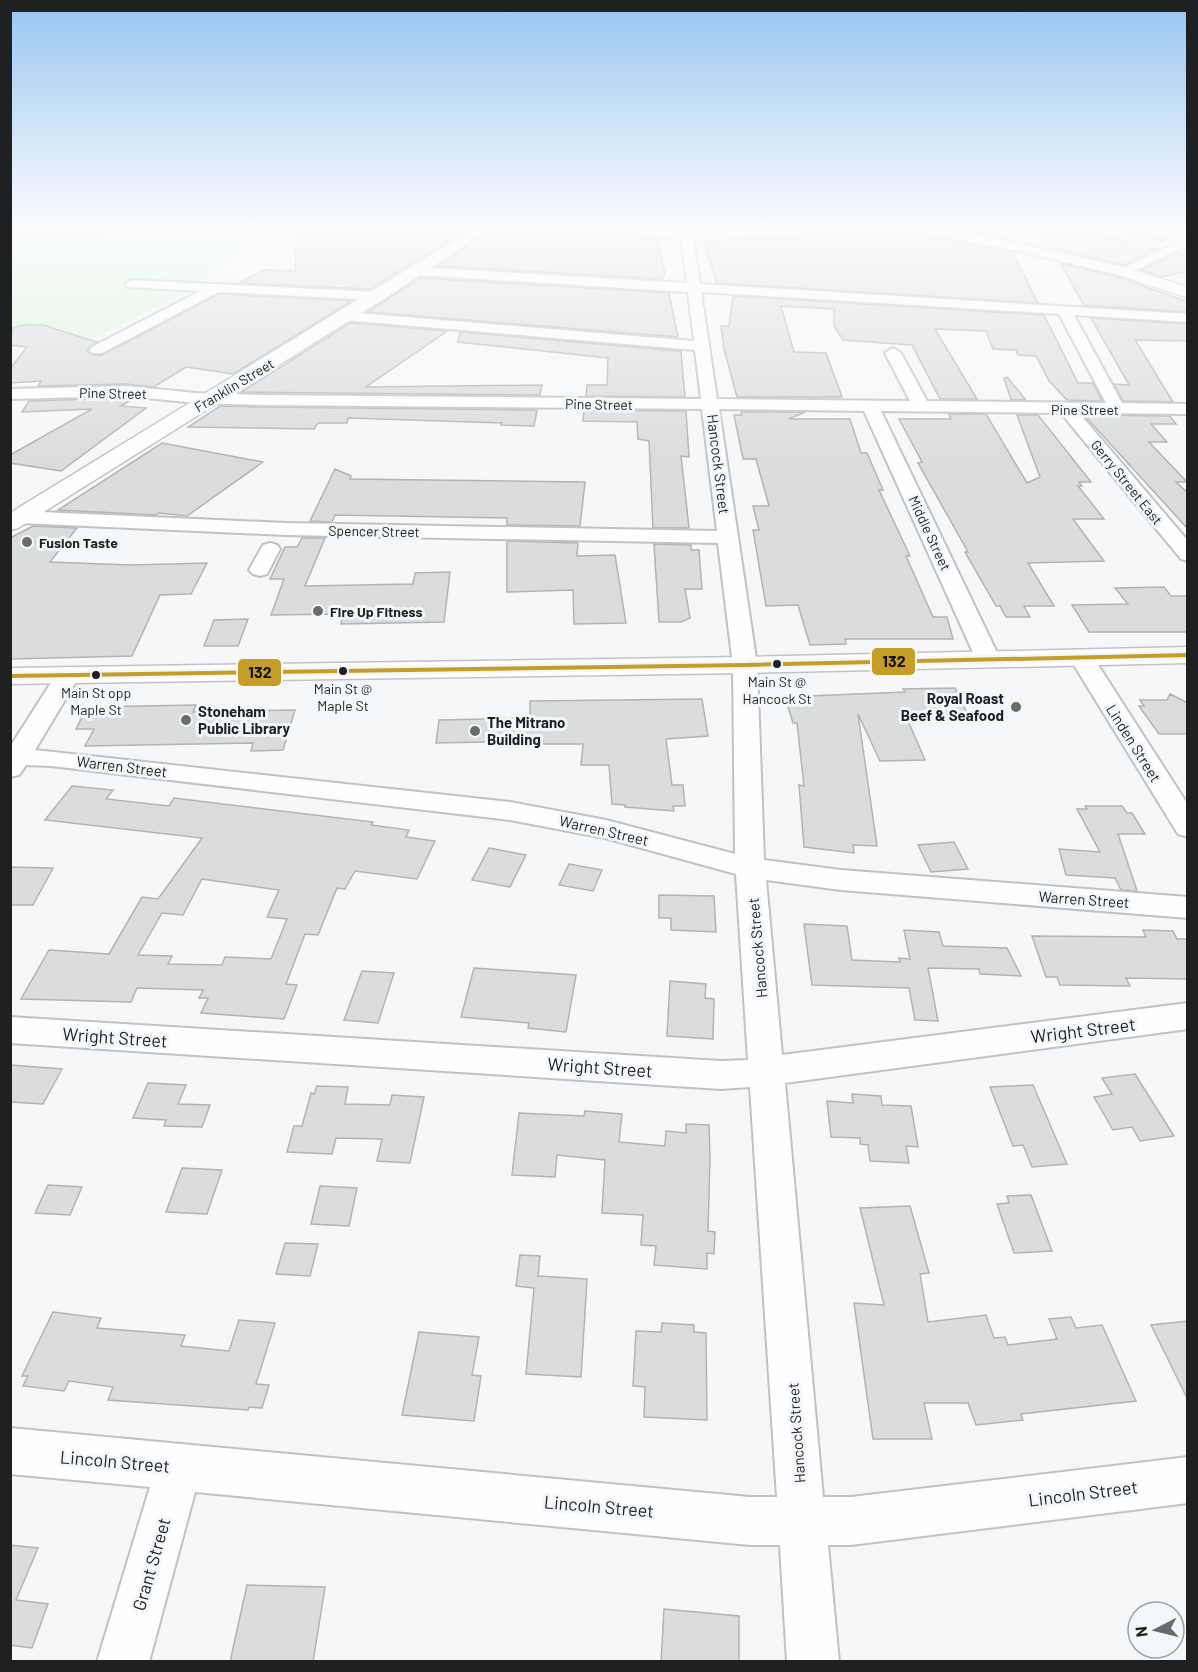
<svg xmlns="http://www.w3.org/2000/svg" width="1198" height="1672" viewBox="0 0 1198 1672" font-family="Barlow,sans-serif">
<style>
.green{fill:#daf5da}
.building{fill:#dbdcdc;stroke:#b3b3b3;stroke-width:1.5;fill-rule:evenodd}
.lines{fill:none;stroke-linecap:round;stroke-linejoin:round}
.minor-casing{stroke:#c0c2c4;stroke-width:4}
.major-casing{stroke:#c0c2c4;stroke-width:3}
.minor{fill:#fefefe;fill-rule:evenodd}
.major{fill:#fefefe;fill-rule:evenodd}
.bus-1-casing{stroke:#f3f7fb;stroke-width:5}
.bus-1{fill:#c79d29;fill-rule:evenodd}
.poi-dot{fill:#696b6d;stroke:#f3f7fb;stroke-width:2}
.bus-dot{fill:#1e2021;stroke:#f3f7fb;stroke-width:2}
.labels{text-anchor:middle;dominant-baseline:central;stroke-width:6;stroke-linejoin:round;paint-order:stroke}
.far-street-label{font-size:14px;fill:#1e2021;stroke:#f3f7fb}
.far-poi-label{font-size:14px;font-weight:bold;fill:#1e2021;stroke:#f3f7fb;text-anchor:start}
.bus-label{font-size:14px;fill:#1e2021;stroke:#f3f7fb}
.street-label{font-size:15px;fill:#1e2021;stroke:#f3f7fb}
.poi-label{font-size:15px;font-weight:bold;fill:#1e2021;stroke:#f3f7fb;text-anchor:start}
.near-street-label{font-size:18px;fill:#1e2021;stroke:#f3f7fb}
.line-badge{stroke:#f3f7fb;stroke-width:2}
.pale-badge-label{font-size:16px;text-anchor:middle;font-weight:bold;fill:#111}
</style>
<rect width="100%" height="100%" fill="#f5f7f9"/>
<path class="green" d="M10 232H59L194 244 200 239 246 243 199 284H203L93 339C65 330 39 319 11 328Z"/>
<path class="building" d="M297 226H474L370 289 239 283 265 270 295 271Z
M496 226 563 230 572 226 599 232 658 239 665 275 662 279 438 266Z
M938 226H1001L1007 238H1005Z
M1039 226H1072L1075 230 1126 242 1134 238 1133 233 1167 239 1149 248 1157 249 1124 265 1052 248Z
M863 234H917L1013 252 1038 303 717 283 704 242Z
M1177 253 1188 255V271L1163 277 1141 270Z
M1060 263 1118 277 1188 302V312L1084 305Z
M420 278 669 293 678 337 368 312Z
M219 294 352 301 233 374 186 367 154 387 126 384 38 386 41 381 10 383V369L27 347 10 345 13 328 22 325H43L97 342 87 350 92 355H102Z
M733 296 1044 315 1078 383H1093L1102 401 1067 400 1049 381 1036 356 1018 355 1016 350 993 349 986 331 935 329 977 399H940L912 345 843 340 834 326V309L781 306 794 352 826 353 842 397H737L724 349 721 326H729Z
M1091 318 1188 324V341L1135 340 1173 402 1123 401 1114 384 1129 385Z
M350 323 447 331 366 387 542 385 540 395 241 392Z
M460 332 679 351 681 352 685 397 586 396 587 385H607L608 358 458 342Z
M1007 377 1026 400H1011L1004 378Z
M126 398 133 399 121 406 146 408 61 471 10 463V455L92 409 22 412 29 401Z
M220 406 261 407 537 410 534 426 501 425 502 423 348 418 347 423H318L314 429 188 427Z
M584 410 686 411 689 457 681 456 689 528H653L649 441 638 439 637 422 583 421Z
M741 412H805L789 419H850L861 453H867L883 490H879L910 556H906L933 617H947L953 639H845L846 644 810 645 798 605 766 606 753 530H759L753 506H769L756 459H743L734 415H742Z
M949 414H986L1027 483 1040 477 1017 415H1038L1091 482H1079L1082 486H1078L1104 519H1073L1104 561 1028 563 1054 606H1024L1030 617H1006L1000 606H996L965 552H968L918 463 922 462 899 419H951Z
M1084 415 1170 416 1176 424H1151L1167 442H1149L1187 482H1176L1188 493V529Z
M162 443 263 462 187 516 159 513 156 515 58 510Z
M335 469 351 476 350 479 585 482 580 526 507 525V518L335 515 332 522 310 521Z
M33 526 77 528 50 562 130 565 207 563 191 594 160 595 132 656 10 659V538Z
M302 538H325L305 586 413 584 415 573 450 572 444 622 341 624 343 614 271 615 284 579H270L285 547H297Z
M507 541 578 543 577 556 615 555 626 623 574 624 573 590 507 592Z
M654 544 691 545V550H699L702 589H685L690 618 681 622H659Z
M1164 587 1171 596H1188V632H1089L1072 605 1128 604 1115 588Z
M248 619 238 646H204L214 620Z
M955 688 968 715 906 716 925 760 880 761 858 714 877 846 853 845 854 853 804 847 799 785 804 786 797 723H793L785 697 905 692 903 689Z
M1170 694 1188 703V734H1159L1139 706H1144L1140 700H1167Z
M702 699 708 736 666 739 672 785H683L685 806H673L674 811 625 807V805L612 804 609 765H581L583 744H543V741L436 743 439 720 530 718V701Z
M196 705 193 712 295 710 283 750 251 751 253 743 85 746 94 729H76L87 707Z
M72 786 113 790 106 799 169 806 174 798 373 822 371 825 409 830 406 837 435 841 417 879 355 871 345 889 337 888 318 935 305 934 286 984 297 985 284 1019 201 1013 208 998H199L203 990 137 988 131 1002 21 999 49 950 109 954 142 897 158 899 202 838 45 820ZM202 879 279 890 267 917 287 919 271 959 225 957 222 965 168 964 172 956 138 955 162 913 183 915Z
M1085 806H1122L1127 813H1132L1145 834H1118L1137 891 1121 890 1115 878 1066 875 1059 849 1100 852 1077 809H1087Z
M954 842 968 869 931 872 918 845Z
M489 848 526 855 510 887 472 880Z
M569 864 602 870 593 891 559 885Z
M10 867 53 868 33 905H10Z
M659 895 714 896 716 932 671 930V918H659Z
M804 924 847 926 852 960 900 962 899 958 910 959 904 930 939 932 943 946 1007 948 1021 976 980 974 979 969 928 968 938 1021 915 1020 909 988 812 985Z
M1143 930 1173 931 1177 939H1188V979L1126 978 1130 986 1060 985 1057 977H1046L1032 936 1146 937Z
M474 968 576 975 566 1032 528 1028 529 1023 461 1017Z
M362 971 394 973 378 1023 344 1020Z
M670 981 706 984 705 998 714 999 713 1039 667 1036Z
M10 1065 62 1069 43 1104 10 1102Z
M1135 1074 1174 1136 1140 1141 1132 1127 1113 1130 1094 1097 1112 1094 1102 1078Z
M148 1083 186 1085 178 1104 210 1105 202 1127 164 1126 166 1120 133 1118Z
M1033 1085 1067 1164 1032 1167 1023 1145 1013 1146 990 1087Z
M317 1086 348 1087 345 1104 390 1105 392 1095 424 1097 410 1163 377 1161 382 1139 336 1138 332 1154 287 1152 294 1126H302L311 1093 314 1094Z
M852 1094 881 1096 882 1105 911 1106 918 1147 906 1146 909 1163 870 1161 868 1145 860 1144V1138L831 1137 827 1101 853 1103Z
M585 1111 622 1114 619 1142 665 1146 666 1131 686 1133V1124L709 1125 710 1158 708 1231 715 1232 714 1254 707 1253V1269L654 1265 656 1246 641 1245 643 1215 602 1213 605 1160 557 1155 555 1177 512 1175 519 1113 584 1116Z
M182 1168 222 1170 207 1214 166 1212Z
M48 1185 82 1187 70 1215 35 1213Z
M320 1186 357 1188 349 1226 311 1224Z
M1031 1195 1052 1251 1014 1253 997 1204 1009 1203 1007 1196Z
M910 1206 929 1273 920 1274 928 1322 986 1315 994 1338 1005 1337 1008 1345 1057 1339 1049 1319 1071 1317 1076 1328 1102 1325 1136 1401 1021 1414 1023 1420 976 1425 968 1403H924L932 1439H873L854 1303 884 1305 860 1208Z
M285 1243 318 1244 310 1276 276 1274Z
M520 1255 540 1256 538 1276 587 1279 581 1377 526 1374 534 1288 516 1286Z
M53 1312 101 1318 97 1328 185 1335 181 1346 229 1351 239 1320 275 1323 256 1384 269 1385 262 1408 249 1407 248 1410 108 1400 113 1387 69 1381 64 1391 23 1386 28 1376H22Z
M1188 1321V1400L1151 1325Z
M662 1323 694 1325V1332L706 1333 707 1420 644 1417 645 1387 633 1386 636 1331 661 1332Z
M419 1332 479 1337 472 1375 481 1376 474 1421 402 1415Z
M10 1545 38 1548 16 1600 48 1604 32 1648 10 1645Z
M247 1585 325 1587 313 1662H230Z
M664 1609 739 1616V1662H661Z"/>
<g class="lines">
<defs>
<path id="minor" d="M1074 226H1095L1131 233 1133 236 1127 240 1076 228Z
M687 233 693 237 700 284 1188 314V322L1074 315 1122 403 1188 404V414L1079 413 1188 541V561L1181 559 1061 413 881 411 1000 659 996 664 988 666 980 664 976 659 864 411 719 409 757 665 764 860 841 870 1188 897V918L841 890 766 880 782 1055 1188 1003V1029L785 1083 823 1497H851L1188 1457V1503L851 1545H828L839 1662H787L780 1545H750L195 1492 149 1662H97L150 1487 10 1474V1428L750 1497H777L750 1087 721 1089 10 1043V1017L721 1061 748 1060 736 874 605 838 510 820 51 766 26 765 19 775 10 777V747L56 675 60 670 68 668 76 670 80 675 35 750 510 802 606 820 735 854 733 665 718 543 286 535 20 523 13 521 10 517 13 513 20 511 286 523 717 531 702 409 261 405 196 403 126 396 10 399V389L126 386 196 393 261 395 701 399 695 350 345 320 338 316 345 312 694 341 688 292 416 275 410 271 416 267 687 283 681 237ZM701 292 1059 314 1106 403 927 401 901 353 893 348 885 353 910 401 717 399Z
M1188 237V245L1128 274 1123 275 1117 271Z
M132 280 378 292 385 296 378 300 219 292 102 353H92L89 350 92 347 200 291 127 287 125 284Z
M270 543 277 545 280 549 267 574 260 576 253 574 249 570 263 545Z
M1081 650 1089 652 1093 657 1188 805V837L1178 834 1069 657 1073 652Z"/>
<path id="major" d="M478 226H494L384 299 18 528 10 530V513Z
M592 226H631L692 233 807 226H927L1005 240 1123 267 1188 287V298L1119 275 1005 248 917 232H835L692 241 599 230Z
M1188 647V663L745 673 10 684V668L745 657Z"/>
</defs>
<use href="#minor" class="minor-casing"/>
<use href="#major" class="major-casing"/>
<use href="#minor" class="minor"/>
<use href="#major" class="major"/>
<defs>
<path id="bus-1" d="M1188 653V657L745 667 10 678V674L745 663Z"/>
</defs>
<use href="#bus-1" class="bus-1-casing"/>
<use href="#bus-1" class="bus-1"/>
</g>
<linearGradient id="sky" x2="0" y2="1"><stop stop-color="#97c6f0"/><stop offset="0.49" stop-color="#fafbfc"/><stop offset="1" stop-color="#fafbfc" stop-opacity="0"/></linearGradient>
<rect width="1198" height="460" fill="url(#sky)"/>
<g class="poi-dot">
<circle cx="27" cy="542" r="6"/>
<circle cx="318" cy="611" r="6"/>
<circle cx="1016" cy="707" r="6"/>
<circle cx="186" cy="720" r="6"/>
<circle cx="475" cy="731" r="6"/>
</g>
<g class="bus-dot">
<circle cx="777" cy="664" r="5"/>
<circle cx="343" cy="671" r="5"/>
<circle cx="96" cy="675" r="5"/>
</g>
<g class="labels">
<g class="far-street-label">
<text transform="translate(234 385) rotate(-31)">Franklin Street</text>
<text transform="translate(113 393) rotate(1)">Pine Street</text>
<text transform="translate(599 404) rotate(1)">Pine Street</text>
<text x="1085" y="409">Pine Street</text>
<text transform="translate(1127 482) rotate(51)">Gerry Street East</text>
<text transform="translate(374 531) rotate(1)">Spencer Street</text>
<text transform="translate(930 533) rotate(65)">Middle Street</text>
</g>
<g class="far-poi-label">
<text x="39" y="542">Fusion Taste</text>
<text x="330" y="611">Fire Up Fitness</text>
</g>
<g class="bus-label">
<text x="777" y="681">Main St @<tspan x="777" dy="17">Hancock St</tspan></text>
<text x="343" y="688">Main St @<tspan x="343" dy="17">Maple St</tspan></text>
<text x="96" y="692">Main St opp<tspan x="96" dy="17">Maple St</tspan></text>
</g>
<g class="street-label">
<text transform="translate(719 464) rotate(83)">Hancock Street</text>
<text transform="translate(1134 743) rotate(58)">Linden Street</text>
<text transform="translate(122 766) rotate(7)">Warren Street</text>
<text transform="translate(604 830) rotate(13)">Warren Street</text>
<text transform="translate(1084 899) rotate(4)">Warren Street</text>
<text transform="translate(757 948) rotate(-95)">Hancock Street</text>
<text transform="translate(796 1433) rotate(-94)">Hancock Street</text>
</g>
<g class="poi-label">
<text x="1004" y="698" text-anchor="end">Royal Roast<tspan x="1004" dy="17">Beef &amp; Seafood</tspan></text>
<text x="198" y="711">Stoneham<tspan x="198" dy="17">Public Library</tspan></text>
<text x="487" y="722">The Mitrano<tspan x="487" dy="17">Building</tspan></text>
</g>
<g class="near-street-label">
<text transform="translate(1083 1030) rotate(-7)">Wright Street</text>
<text transform="translate(115 1037) rotate(4)">Wright Street</text>
<text transform="translate(600 1067) rotate(4)">Wright Street</text>
<text transform="translate(115 1461) rotate(5)">Lincoln Street</text>
<text transform="translate(1083 1493) rotate(-7)">Lincoln Street</text>
<text transform="translate(599 1506) rotate(5)">Lincoln Street</text>
<text transform="translate(151 1564) rotate(-74)">Grant Street</text>
</g>
</g>
<g class="line-badge">
<rect x="871" y="647" width="45" height="29" rx="6" fill="#c79d29"/>
<rect x="237" y="658" width="45" height="29" rx="6" fill="#c79d29"/>
</g>
<g class="pale-badge-label">
<text x="894" y="667">132</text>
<text x="260" y="678">132</text>
</g>
<rect width="1198" height="1672" fill="none" stroke="#1e2021" stroke-width="24"/>
<g transform="translate(1156 1630) rotate(263)"><circle r="28" fill="#f3f7fb" stroke="#9ea1a4" stroke-width="1.5"/>
<path d="M0-4.5L10 22L0 15L-10 22Z" fill="#696b6d"/>
<text y="-9" font-size="16" font-weight="bold" text-anchor="middle" fill="#1e2021">N</text>
</g>
</svg>
